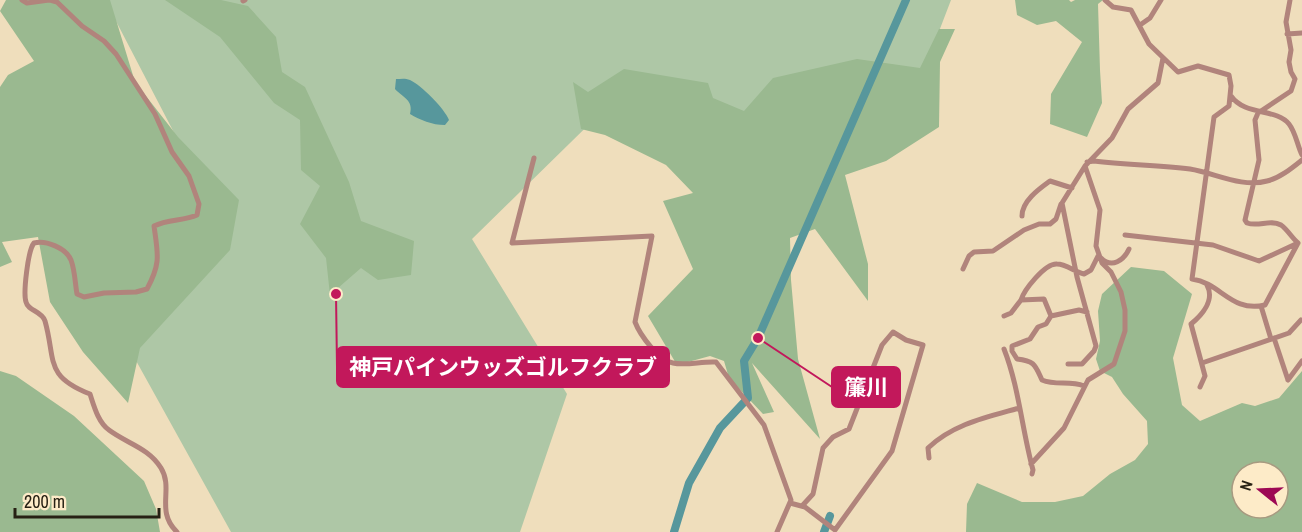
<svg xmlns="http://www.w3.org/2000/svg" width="1302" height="532" viewBox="0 0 1302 532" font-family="'Archivo Narrow','Noto Sans JP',sans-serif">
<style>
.green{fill:#aec7a6}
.forest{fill:#9ab990;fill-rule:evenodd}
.water{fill:#57979c}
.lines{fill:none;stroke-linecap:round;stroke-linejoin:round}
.river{stroke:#57979c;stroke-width:8}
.minor{stroke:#b1847c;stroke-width:5}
.leader{fill:none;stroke:#c2185b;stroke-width:2}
.callout-dot{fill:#c2185b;stroke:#fdebc8;stroke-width:2}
.callout{fill:#c2185b;stroke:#c2185b;stroke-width:2}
.callout-label{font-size:22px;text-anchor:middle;font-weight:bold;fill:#fff}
</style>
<rect width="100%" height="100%" fill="#efdebc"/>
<path class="green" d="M105 0H951L920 81 749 124 618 96 472 239 567 394 520 532H231L129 348 220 221Z"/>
<path class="forest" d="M6 0H110L135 82 178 137 239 200 230 250 140 348 128 403 83 352 50 302 38 237 2 242 12 262 0 267V87L8 75 34 61 0 11Z
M165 0H221L248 6 276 37 282 72 305 87 349 182 361 221 414 241 411 275 378 280 361 268 330 295 326 258 300 224 320 186 301 170 300 120 274 103 220 37Z
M1015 0H1069L1071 2 1075 0H1103L1098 4 1100 70 1102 103 1087 137 1050 124 1051 94 1082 42 1056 21 1037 25 1017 15Z
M939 29H955L940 62 939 127 886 161 845 175 868 264V301L815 229 790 238 791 280 798 359 820 439 752 363 774 412 763 414 729 378 724 361 710 356 677 365 648 316 693 269 663 201 693 193 666 165 605 135 581 129 573 82 588 92 624 69 708 83 713 98 744 111 773 78 857 59 920 68Z
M1131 267 1164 271 1192 294 1173 358 1182 405 1200 421 1242 403 1255 406 1279 398 1302 371V532H966L967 504 977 483 1022 502H1055L1083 496 1110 474 1135 460 1148 444 1147 421 1123 394 1112 377 1100 371 1096 359 1100 341 1098 311 1102 294ZM1242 472H1278V508H1242Z
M0 371 16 376 74 416 144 481 156 509 160 532H0Z"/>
<path class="water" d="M396 79C401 79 405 78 410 80 421 85 445 109 449 120L445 125C432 125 420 120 410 114 414 100 402 97 395 89Z"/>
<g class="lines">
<path class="river" d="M674 532 689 483 720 428 748 398 744 361 758 338 906 0
M824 532 830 516"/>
<path class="minor" d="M22 0 27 3 49 0
M50 0 57 2 82 26 104 41 116 54 155 114 172 152 189 176 199 204 197 215C184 221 168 219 154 226 158 255 161 263 147 289L136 292 104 293 84 297 77 294C75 283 75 271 71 260 66 248 46 240 34 243 28 250 23 293 26 302 28 311 42 311 45 321 56 360 44 376 90 394 94 406 98 422 109 430 126 443 149 448 161 468 174 489 155 511 177 532
M1105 0 1113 7 1131 10 1149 44 1178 72 1198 66 1229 75 1231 86 1229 106 1214 117 1192 279C1221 283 1231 313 1265 305L1298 243
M1290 0 1286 22 1291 50 1289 62 1291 72 1295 79 1291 91 1258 113 1255 120 1259 160 1245 220 1247 223C1259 227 1270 219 1281 225 1287 229 1292 238 1298 243
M243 1 245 0
M1140 25 1150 18 1161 0
M1287 34 1302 33
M1231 96C1245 116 1276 108 1289 124 1296 133 1297 145 1302 155
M534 158 512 243 652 236 635 322C640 335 659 361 673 363 686 366 702 361 716 362L764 425 791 500 777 532
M1087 162 1094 161C1126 165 1158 165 1190 169 1215 173 1242 188 1267 181 1280 178 1292 168 1302 160
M1022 216C1022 201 1039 189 1050 181L1072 188
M1125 235 1213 245 1259 261 1298 243
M1101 258C1112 269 1124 260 1129 249
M963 269 969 256 974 252 993 251 1024 230 1039 224H1050L1056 219 1061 204
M1261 306 1271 339
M1087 312 1079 310 1051 316 1044 299 1021 300C1024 290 1045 263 1057 264 1066 264 1075 272 1084 274L1091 270 1098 256
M1004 316 1011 313 1021 300
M1051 316 1046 324 1038 327 1030 339 1012 346V351L1017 359C1035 361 1035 365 1042 380 1056 386 1070 380 1084 386
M1274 338 1288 380
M1004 349C1019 387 1022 430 1033 470L1032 474
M1202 363 1289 333 1301 320
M1068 364H1082L1094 351 1096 346 1077 277 1062 203 1085 166
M1288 380 1302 361
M1200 387 1205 376 1191 324C1202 315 1215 300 1207 285
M929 458 928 448C953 424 987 417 1019 408
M1031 464 1064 428 1088 380 1114 364 1125 331V310L1121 292 1111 272 1102 263 1096 246 1100 210 1085 166 1112 138 1128 109 1158 83 1163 58
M790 503 805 507 835 530 892 451 923 345 906 340 893 332 882 345 849 429 833 437 823 448 813 494 802 506"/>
</g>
<path class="leader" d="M336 294L337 367M758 338L832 387"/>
<g class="callout-dot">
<circle cx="336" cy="294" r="6"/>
<circle cx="758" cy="338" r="6"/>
</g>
<g class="callout">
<rect x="337" y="347" width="332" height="40" rx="6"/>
<rect x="832" y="367" width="68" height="40" rx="6"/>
</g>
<g class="callout-label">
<text x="503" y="375">神戸パインウッズゴルフクラブ</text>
<text x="866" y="395">簾川</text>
</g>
<g transform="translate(1260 490) rotate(288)"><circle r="28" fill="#fdebc8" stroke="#a79a80" stroke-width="1.5"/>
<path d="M0-4.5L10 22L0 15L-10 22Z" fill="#9d0854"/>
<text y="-9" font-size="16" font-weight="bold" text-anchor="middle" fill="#272114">N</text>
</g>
<path d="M15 508v9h144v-9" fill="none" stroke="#272114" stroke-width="3"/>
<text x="24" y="508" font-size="18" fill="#272114" stroke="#fdebc8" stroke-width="4.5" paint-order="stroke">200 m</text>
</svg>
